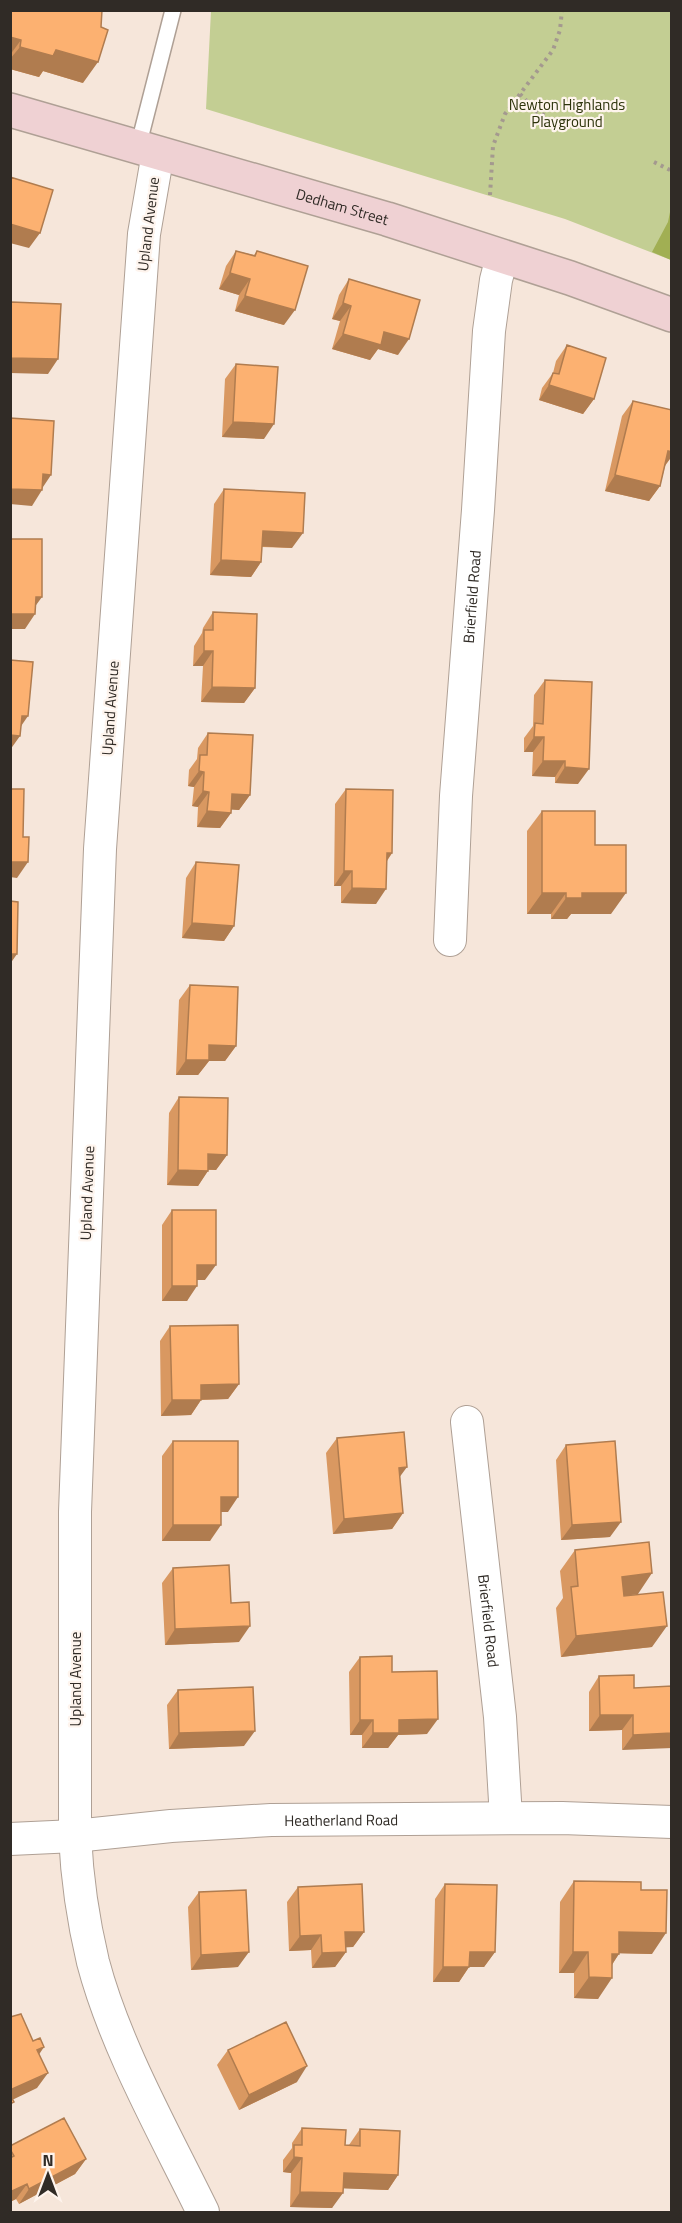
<svg xmlns="http://www.w3.org/2000/svg" width="682" height="2223" viewBox="0 0 682 2223" font-family="'Titillium Web',sans-serif">
<style>
.green{fill:#c3ce93}
.forest{fill:#a1af53}
.lines{fill:none;stroke-linecap:round;stroke-linejoin:round}
.service-casing{stroke:#afa095;stroke-width:18}
.minor-casing{stroke:#afa095;stroke-width:34}
.secondary-casing{stroke:#afa095;stroke-width:36}
.path{stroke:#a4998f;stroke-width:4;stroke-dasharray:3 4.5;stroke-linecap:butt}
.service{stroke:#fff;stroke-width:15}
.minor{stroke:#fff;stroke-width:32}
.secondary{stroke:#efd1d3;stroke-width:33}
.wall{fill:#d99861}
.shaded-wall{fill:#b07c4f}
.building{fill:#fcb171;stroke:#b07c4f;stroke-width:1.5}
.labels{text-anchor:middle;dominant-baseline:central;stroke-width:4.5;stroke-linejoin:round;paint-order:stroke}
.park-label{font-size:15px;fill:#2d330b;stroke:#fef4ed}
.street-label{font-size:15px;fill:#302b26;stroke:#fef4ed}
</style>
<rect width="100%" height="100%" fill="#f6e6da"/>
<path class="green" d="M211 11H671V260L565 219 206 109Z"/>
<path class="forest" d="M671 207V260L652 252 668 222Z"/>
<g class="lines">
<defs>
<path id="service" d="M138 147 173 10"/>
<g id="minor">
<path d="M158 153 144 234 100 849 75 1512V1836C77 1879 83 1920 93 1962 115 2046 165 2134 203 2212"/>
<path id="s1" d="M450 940 456 796 478 510 489 331 496 280 502 257"/>
<path id="s2" d="M467 1422 500 1717 506 1818"/>
<path id="s3" d="M10 1839 75 1836 171 1826 271 1820 562 1818 672 1822"/>
</g>
<g id="secondary">
<path id="s4" d="M10 110 387 219 570 278 672 315"/>
</g>
</defs>
<use href="#service" class="service-casing"/>
<use href="#minor" class="minor-casing"/>
<use href="#secondary" class="secondary-casing"/>
<path class="path" d="M520 94 537 112 548 117
M654 162 672 171
M490 195 493 146 505 114 553 50 560 30 562 10"/>
<use href="#service" class="service"/>
<use href="#minor" class="minor"/>
<use href="#secondary" class="secondary"/>
</g>
<path class="wall" d="M10 10 83 83 43 71 39 77 10 69Z
M236 251 254 255 257 251 284 325 235 311 239 295 219 289 226 266Z
M349 279 398 355 378 349 370 360 332 349 340 321 332 319 339 295Z
M567 345 594 399 583 414 539 400 542 388 553 373 556 361Z
M236 364 264 439 222 437 225 379Z
M633 401 672 410V456L665 466 660 486 649 501 605 491 622 416Z
M224 489 292 548 262 547 261 562 251 577 210 575 214 504Z
M213 612 255 688 244 703 201 702 203 666H193L194 646 202 633 203 628Z
M545 680 578 784 555 783V777L532 776 533 752H524V738L533 726 534 695Z
M208 733 250 795 239 810 231 809V813L220 828 197 827 198 807 192 806 194 787 188 786 189 770 197 759 198 748Z
M346 789 392 853 387 861 376 904 341 903V886H334L335 804Z
M542 811 595 845 611 914H571L567 919H551V914H527V831Z
M196 862 234 926 224 941 182 938 186 878Z
M190 985 236 1046 225 1061H209L198 1075H176L179 1000Z
M179 1097 227 1155 216 1170H208L198 1186 167 1185 169 1113Z
M172 1210 205 1280H197L187 1301H162V1225Z
M170 1326 239 1384 228 1399 201 1400 191 1415 161 1416 160 1341Z
M337 1438 400 1477 403 1513 392 1529 333 1534 326 1453Z
M173 1441 228 1512H221L210 1541H162V1456Z
M566 1445 610 1537 561 1540 556 1460Z
M575 1550 638 1594 624 1596 652 1647 561 1657 556 1608 563 1598 560 1571Z
M173 1568 231 1603 239 1642 165 1645 162 1583Z
M360 1657 392 1672 427 1734 398 1735 388 1748H362V1735H350L349 1672Z
M599 1676 634 1688 672 1686 622 1750V1730L589 1731V1692Z
M178 1690 244 1746 169 1749 167 1705Z
M574 1881 641 1890 652 1954 619 1953 612 1965 598 1999 574 1998V1973H559L560 1902Z
M445 1884 495 1952 484 1967H469L459 1982H433L435 1899Z
M298 1887 364 1932 353 1947H346V1952L335 1967 312 1968 311 1950 289 1951 287 1902Z
M199 1892 238 1967 191 1970 188 1907Z
M228 2050 297 2082 239 2110 217 2065Z
M302 2128 345 2145H349L360 2129 398 2175 388 2190 343 2188 332 2208 290 2207 291 2173 283 2172V2160L292 2148V2143Z
M10 2146 86 2159 75 2174 19 2204 16 2199 10 2202Z"/>
<path class="shaded-wall" d="M10 37 21 40 10 55Z
M20 47 56 50 98 62 83 83 43 71 39 77 10 69V59Z
M10 224 40 233 29 248 10 243Z
M230 273 250 279 239 295 219 289Z
M245 296 295 310 284 325 235 311Z
M343 303 351 306 340 321 332 319Z
M384 332 409 339 398 355 378 349 370 360 332 349 343 334Z
M10 358 58 359 48 374 10 373Z
M549 385 594 399 583 414 539 400Z
M233 422 274 424 264 439 222 437Z
M668 451 672 452V456L663 468Z
M43 474 51 475 41 490Z
M615 475 660 486 649 501 605 491Z
M10 489 42 490 32 506 10 504Z
M263 531 303 533 292 548 253 546Z
M221 560 261 562 251 577 210 575Z
M36 597H42L31 612Z
M10 614H35L25 629H10Z
M204 651H213L203 666H193Z
M212 687 255 688 244 703 201 702Z
M22 716H28L17 732Z
M10 735 20 736 10 750Z
M534 737H544L533 752H524Z
M543 761H565L555 777 532 776Z
M565 767 589 769 578 784 555 783Z
M199 771 204 772 194 787 188 786Z
M203 791 209 792 198 807 192 806Z
M232 794 250 795 239 810 221 809Z
M207 811 231 813 220 828 197 827Z
M387 853H392L381 869Z
M10 862H28L17 878 10 877Z
M344 871H352L341 886H334Z
M352 888 386 889 376 904 341 903Z
M542 893H566L551 914H527Z
M582 893H626L611 914H571L567 919H551L566 898Z
M192 923 234 926 224 941 182 938Z
M10 954H17L10 964Z
M209 1045 236 1046 225 1061H209L198 1075H176L186 1060Z
M208 1154 227 1155 216 1170 198 1169Z
M178 1170 208 1171 198 1186 167 1185Z
M197 1265H216L205 1280H187Z
M172 1286H197L187 1301H162Z
M239 1384 228 1399 190 1400 201 1385Z
M172 1400H201L191 1415 161 1416Z
M407 1467 396 1482 399 1468Z
M221 1497H238L228 1512H210Z
M403 1513 392 1529 333 1534 344 1519Z
M621 1522 610 1537 561 1540 572 1525Z
M173 1525H221L210 1541H162Z
M652 1573 638 1594 607 1598 622 1577Z
M250 1626 239 1642 165 1645 175 1629Z
M667 1626 652 1647 561 1657 576 1636Z
M600 1715H633L622 1730 589 1731Z
M438 1719 427 1734 398 1735 388 1748H362L373 1733 399 1720Z
M360 1720H373L362 1735H350Z
M255 1731 244 1746 169 1749 179 1733Z
M672 1733V1748L622 1750 633 1735Z
M345 1932H364L353 1947 334 1948Z
M619 1932 666 1933 652 1954 604 1953Z
M321 1935 311 1950 289 1951 300 1936Z
M249 1952 238 1967 191 1970 201 1955Z
M346 1952 335 1967 312 1968 322 1953Z
M470 1952H495L484 1967H459Z
M573 1952H588L574 1973H559Z
M612 1954H619L605 1975Z
M443 1967H469L459 1982H433Z
M589 1977 612 1978 598 1999 574 1998Z
M44 2047 34 2062 37 2050Z
M307 2066 297 2082 239 2110 249 2095Z
M48 2073 37 2088 10 2101V2090Z
M294 2157 302 2158 291 2173 283 2172Z
M86 2159 75 2174 19 2204 29 2189Z
M344 2173 398 2175 388 2190 333 2188Z
M27 2184 16 2199 10 2202V2192Z
M300 2192 343 2193 332 2208 290 2207Z"/>
<path class="building" d="M10 10H102L101 27 108 30 98 62 56 50 53 56 20 47 21 40 10 37Z
M10 177 53 190 40 233 10 224Z
M236 251 255 256 257 251 308 266 295 310 245 296 250 279 230 273Z
M349 279 420 300 409 339 384 332 381 345 343 334 351 306 343 303Z
M11 302 61 304 58 359 10 358Z
M567 345 606 358 594 399 549 385 553 373 559 374Z
M236 364 278 367 274 424 233 422Z
M633 401 672 410V452L668 451 660 486 615 475Z
M10 418 54 421 51 475 43 474 42 490 10 489Z
M224 489 305 493 303 533 263 531 261 562 221 560Z
M10 539H42V597H36L35 614H10Z
M213 612 257 614 255 688 212 687 213 651H204V630H213Z
M10 660 33 662 28 716H22L20 736 10 735Z
M545 680 592 682 589 769 565 767V761H543L544 737H534L535 723 543 724Z
M208 733 253 735 250 795 232 794 231 813 207 811 209 792 203 791 204 772 199 771 200 755H207Z
M10 789H24L23 837H29L28 862H10Z
M346 789 393 790 392 853H387L386 889 352 888V871H344Z
M542 811H595V845H626V893H582V898H566V893H542Z
M196 862 239 865 234 926 192 923Z
M10 901 18 902 17 954H10Z
M190 985 238 987 236 1046 209 1045V1060H186Z
M179 1097 228 1098 227 1155 208 1154V1171L178 1170Z
M172 1210H216V1265H197V1286H172Z
M238 1325 239 1384 201 1385V1400H172L170 1326Z
M404 1432 407 1467 399 1468 403 1513 344 1519 337 1438Z
M173 1441H238V1497H221V1525H173Z
M615 1441 621 1522 572 1525 566 1445Z
M649 1542 652 1573 622 1577 624 1596 663 1592 667 1626 576 1636 571 1587 578 1586 575 1550Z
M229 1565 231 1603 249 1602 250 1626 175 1629 173 1568Z
M392 1656V1672L437 1671 438 1719 399 1720V1733H373V1720H360V1657Z
M634 1675V1688L672 1686V1733L633 1735V1715H600L599 1676Z
M253 1687 255 1731 179 1733 178 1690Z
M574 1881 641 1882V1890H667L666 1933 619 1932V1954H612V1978L589 1977 588 1952H573Z
M362 1884 364 1932H345L346 1952 322 1953 321 1935 300 1936 298 1887Z
M445 1884 497 1885 495 1952H470L469 1967H443Z
M246 1890 249 1952 201 1955 199 1892Z
M21 2014 33 2041 40 2038 44 2047 37 2050 48 2073 10 2090V2017Z
M286 2022 307 2066 249 2095 228 2050Z
M10 2095 14 2102 10 2104Z
M64 2118 86 2159 29 2189 27 2184 10 2192V2158L14 2156 10 2149V2146Z
M302 2128 346 2130 345 2145 360 2146V2129L400 2131 398 2175 344 2173 343 2193 300 2192 302 2158 294 2157V2145H302Z"/>
<g class="labels">
<g class="park-label">
<text x="567" y="104">Newton Highlands<tspan x="567" dy="17">Playground</tspan></text>
</g>
<g class="street-label">
<text stroke="none"><textPath href="#s4" startOffset="346">Dedham Street</textPath></text>
<text transform="translate(148 224) rotate(-83)">Upland Avenue</text>
<text stroke="none"><textPath href="#s1" startOffset="344">Brierfield Road</textPath></text>
<text transform="translate(110 708) rotate(-86)">Upland Avenue</text>
<text transform="translate(87 1193) rotate(-88)">Upland Avenue</text>
<text stroke="none"><textPath href="#s2" startOffset="200">Brierfield Road</textPath></text>
<text transform="translate(75 1679) rotate(-90)">Upland Avenue</text>
<text stroke="none"><textPath href="#s3" startOffset="332">Heatherland Road</textPath></text>
</g>
</g>
<rect width="682" height="2223" fill="none" stroke="#302b26" stroke-width="24"/>
<g transform="translate(48 2175)" stroke="#fef4ed" stroke-width="4.5" paint-order="stroke">
<path d="M0-4.5L10 22L0 15L-10 22Z" fill="#302b26"/>
<text y="-9" font-size="16" font-weight="bold" text-anchor="middle" fill="#302b26">N</text>
</g>
</svg>
